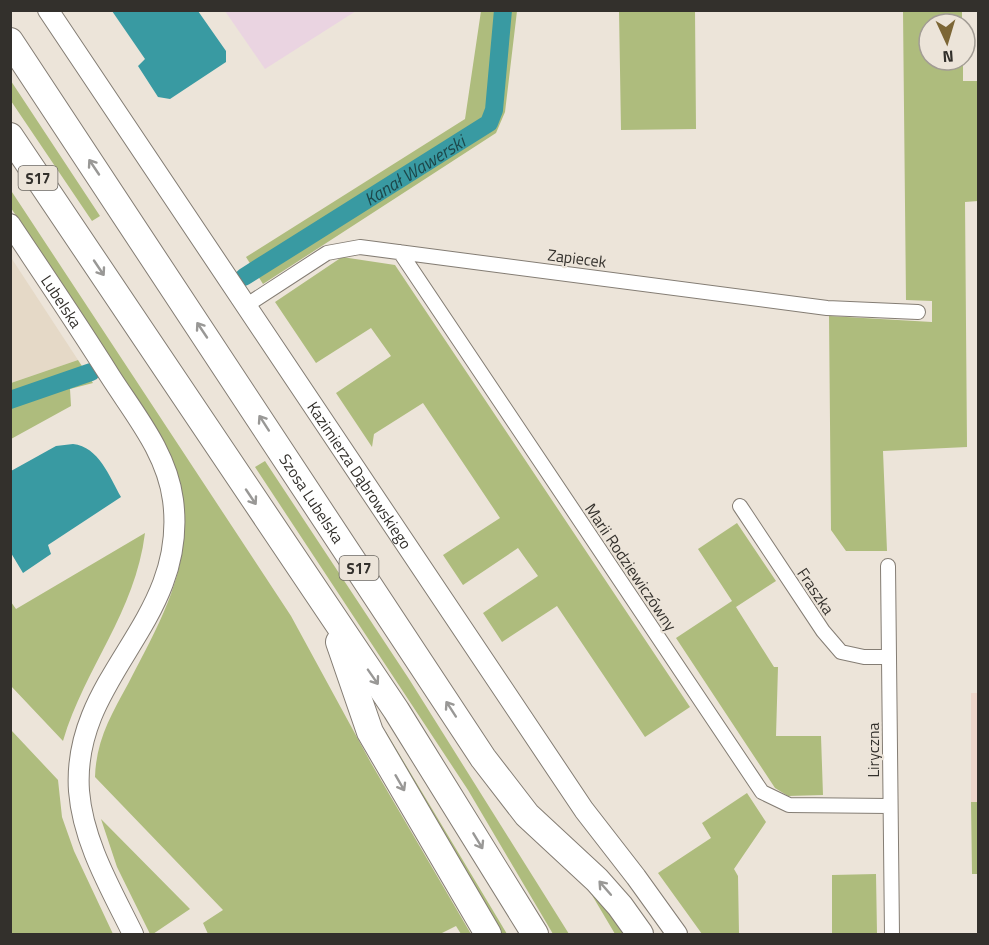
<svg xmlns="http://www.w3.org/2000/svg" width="989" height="945" viewBox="0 0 989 945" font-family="'Titillium Web',sans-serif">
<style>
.commercial{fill:#ead4e1}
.built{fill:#e5d9c7}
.education{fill:#edd6ca}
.green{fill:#aebc7d}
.water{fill:#399aa2}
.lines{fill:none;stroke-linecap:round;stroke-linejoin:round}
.canal{stroke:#399aa2;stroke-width:18}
.street-casing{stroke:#847d74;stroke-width:16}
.secondary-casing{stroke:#847d74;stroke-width:22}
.highway-casing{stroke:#847d74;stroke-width:28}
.street{stroke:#fff;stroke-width:14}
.secondary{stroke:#fff;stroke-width:20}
.highway{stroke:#fff;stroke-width:26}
.oneway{stroke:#999896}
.labels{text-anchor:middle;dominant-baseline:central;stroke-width:4.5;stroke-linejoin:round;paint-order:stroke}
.shield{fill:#ece4d9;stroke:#6a6660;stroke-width:1.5}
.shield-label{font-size:15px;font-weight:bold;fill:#33302c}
.street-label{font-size:16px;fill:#33302c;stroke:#ece4d9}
.water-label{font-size:18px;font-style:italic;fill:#1d484b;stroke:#ece4d9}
</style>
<rect width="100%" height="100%" fill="#ece4d9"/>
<path class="commercial" d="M225 11H356L265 69Z"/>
<path class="built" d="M10 256 78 360 11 383H10Z"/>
<path class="education" d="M971 693H978V802H971Z"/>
<path class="green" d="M481 11H517L505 112 496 133 263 284 246 257 465 119Z
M619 11H695L696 129 621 130Z
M903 11H962V24H929V60H963V81H978V201L965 202 967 447 883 451 887 551H846L831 530 829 316 932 322V301L906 300Z
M11 81 100 216 92 221 11 101Z
M10 189 291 616 371 763 471 934H461L456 926 440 934H208L203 923 223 910 95 777C96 741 111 715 128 684 174 597 210 532 160 436L11 208Z
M342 257 395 265 690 707 645 737 557 606 502 642 483 613 538 576 518 548 463 585 443 555 500 518 423 403 374 434 372 447 336 393 391 356 371 328 316 363 275 302Z
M78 360 93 383 70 389 71 406 11 439V383Z
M265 461 409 679 569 934H553L468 790 255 467Z
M737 523 776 581 736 607 774 667H778L776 736H821L823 795 788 796 775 788 676 638 732 601 698 549Z
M145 533C135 613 85 667 63 741L11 686V602L16 609Z
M11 730 58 780 62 817 74 851 113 934H11Z
M386 732 507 934H502L384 733Z
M747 793 766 822 734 869 738 876 739 934H702L658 873 711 838 702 823Z
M971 802H978V874H972Z
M101 819 190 909 153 934H150L117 867Z
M876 874 877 934H832V875Z
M588 884 625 934H615L586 885Z"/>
<path class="water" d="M112 11H198L226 51V62L170 99 158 97 138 66 145 59Z
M73 444C99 447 109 476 121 497L48 545 51 554 23 573 11 553V471L56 446Z"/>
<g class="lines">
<g class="canal">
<path id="s1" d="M244 277 489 123 494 110 503 10"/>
<path d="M10 400 91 372"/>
</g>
<defs>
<path id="street" d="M400 252 762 792 789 805 889 806
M247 305 327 253 360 247 827 308 918 312
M740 506 823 631 841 652 864 657H889
M888 566 892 934"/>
<g id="secondary">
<path id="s2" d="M48 10 584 810 636 877 677 934"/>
<path id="s3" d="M10 224C44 275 78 325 110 376 135 415 167 453 173 500 189 622 71 675 79 791 83 842 111 889 133 934"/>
</g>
<g id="highway">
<path id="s4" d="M10 41 483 758 527 815 597 880 620 906 640 934"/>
<path d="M10 136 396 710 535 934"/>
<path d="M339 642 370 732 488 934"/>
</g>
</defs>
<use href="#street" class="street-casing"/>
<use href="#secondary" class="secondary-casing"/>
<use href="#highway" class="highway-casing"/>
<use href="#street" class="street"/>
<use href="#secondary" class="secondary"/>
<use href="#highway" class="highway"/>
</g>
<defs><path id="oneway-shaft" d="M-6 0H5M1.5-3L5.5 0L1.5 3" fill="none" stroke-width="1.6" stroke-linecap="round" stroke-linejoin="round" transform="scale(1.5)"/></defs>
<g class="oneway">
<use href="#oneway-shaft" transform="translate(94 167) rotate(-124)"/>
<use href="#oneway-shaft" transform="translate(99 268) rotate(56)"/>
<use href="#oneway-shaft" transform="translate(202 330) rotate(-124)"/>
<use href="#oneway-shaft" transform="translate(264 423) rotate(-123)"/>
<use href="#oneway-shaft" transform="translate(251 497) rotate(56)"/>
<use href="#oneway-shaft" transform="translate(373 677) rotate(55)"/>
<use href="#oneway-shaft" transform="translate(451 709) rotate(-123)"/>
<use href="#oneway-shaft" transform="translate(400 783) rotate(60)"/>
<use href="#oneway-shaft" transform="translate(478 841) rotate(59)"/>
<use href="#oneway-shaft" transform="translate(605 888) rotate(-131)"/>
</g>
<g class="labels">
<g class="shield">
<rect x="18.5" y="166" width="39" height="24" rx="4.5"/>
<rect x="339.5" y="556" width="39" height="24" rx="4.5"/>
</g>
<g class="shield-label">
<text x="38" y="178">S17</text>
<text x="359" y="568">S17</text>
</g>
<g class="street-label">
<text transform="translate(577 258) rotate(7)">Zapiecek</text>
<text stroke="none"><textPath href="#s3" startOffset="93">Lubelska</textPath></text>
<text stroke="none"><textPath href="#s2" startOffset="560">Kazimierza Dąbrowskiego</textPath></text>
<text stroke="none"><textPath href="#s4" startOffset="548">Szosa Lubelska</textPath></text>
<text transform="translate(631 567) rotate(56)">Marii Rodziewiczówny</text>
<text transform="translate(816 591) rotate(56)">Fraszka</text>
<text transform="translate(873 750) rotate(-90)">Liryczna</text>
</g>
<g class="water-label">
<text stroke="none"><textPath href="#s1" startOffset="201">Kanał Wawerski</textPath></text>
</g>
</g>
<rect width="989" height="945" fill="none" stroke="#33302c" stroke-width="24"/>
<g transform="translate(947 42) rotate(176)"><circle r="28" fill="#ece4d9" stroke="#a29c94" stroke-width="1.5"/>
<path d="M0-4.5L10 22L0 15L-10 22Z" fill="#7c6636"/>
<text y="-9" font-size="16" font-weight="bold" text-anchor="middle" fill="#33302c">N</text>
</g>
</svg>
